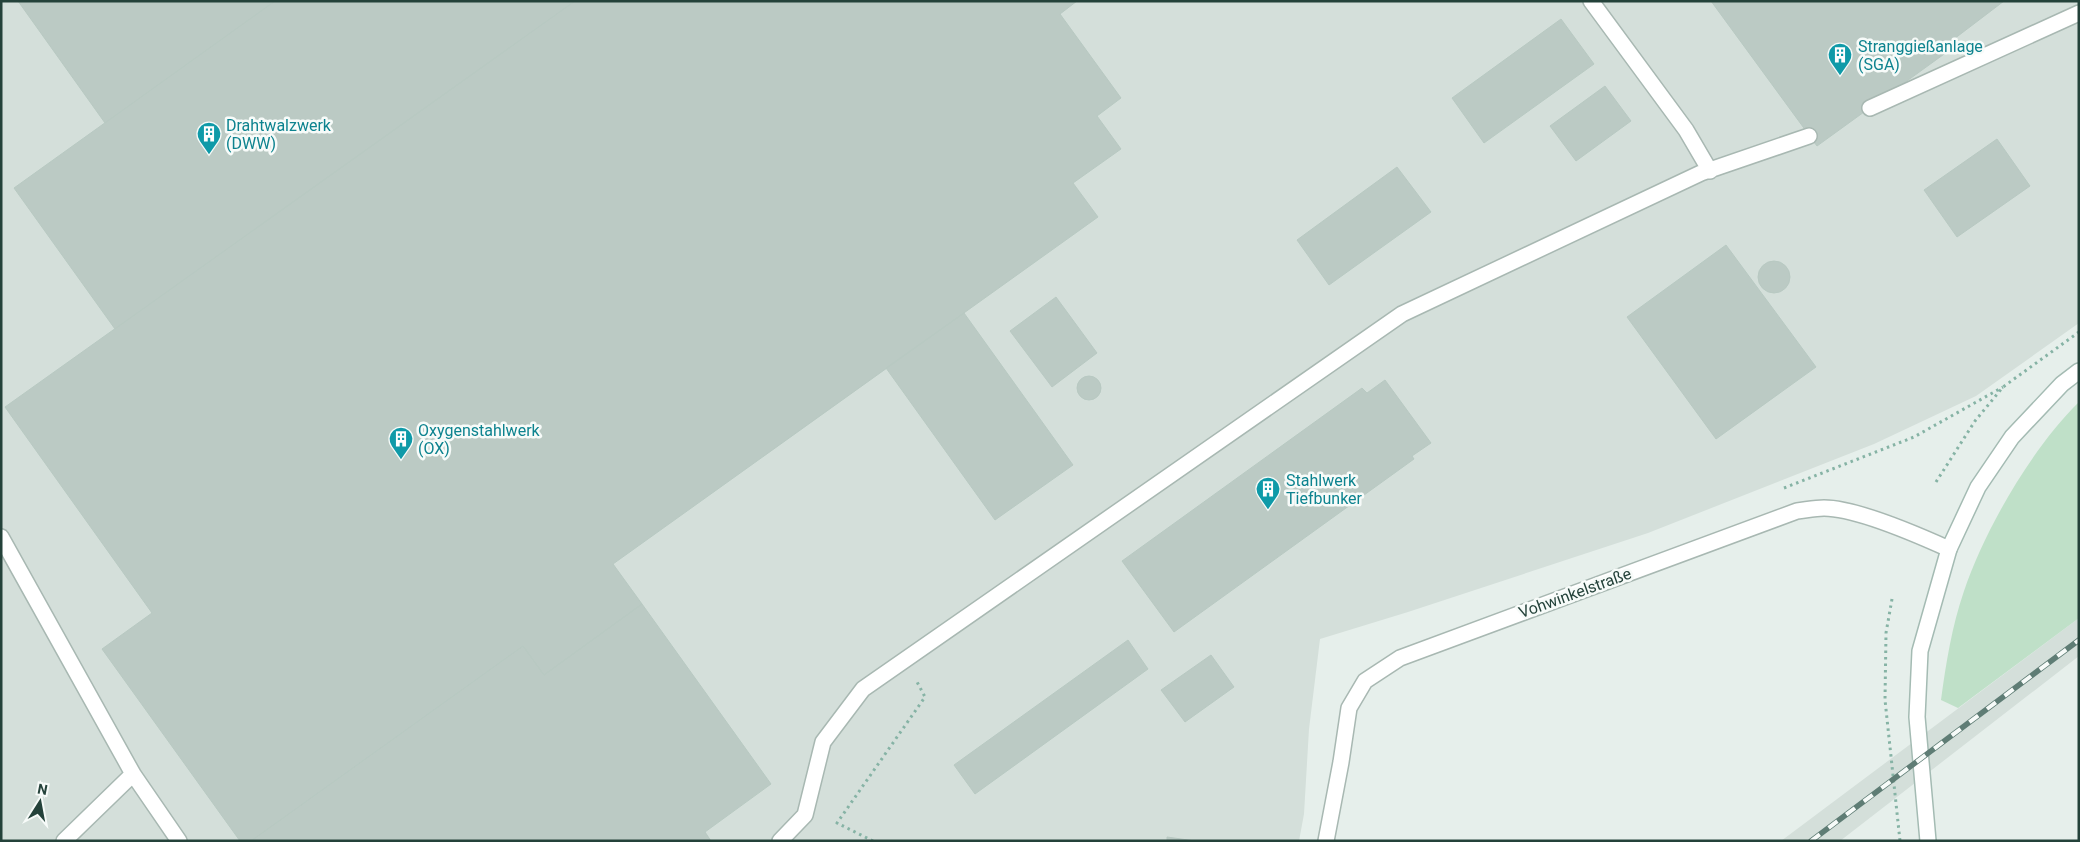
<svg xmlns="http://www.w3.org/2000/svg" width="2080" height="842" viewBox="0 0 2080 842" font-family="Roboto,sans-serif">
<style>
.built{fill:#d4dfda}
.green{fill:#bfe0c8}
.building{fill:#bbcac4;stroke:#b8c9c2}
.lines{fill:none;stroke-linecap:round;stroke-linejoin:round}
.service-casing{stroke:#a8b8b2;stroke-width:18}
.minor-casing{stroke:#a8b8b2;stroke-width:18}
.secondary-casing{stroke:#a4bbb3;stroke-width:18}
.path{stroke:#86b3a5;stroke-width:3;stroke-dasharray:2.5 4;stroke-linecap:butt}
.service{stroke:#fff;stroke-width:15}
.minor{stroke:#fff;stroke-width:15}
.secondary{stroke:#fff;stroke-width:15}
.rail-casing{stroke:#5f7d75;stroke-width:5.5}
.rail{stroke:#f7fbf9;stroke-width:4;stroke-dasharray:11;stroke-linecap:butt}
.labels{text-anchor:middle;dominant-baseline:central;stroke-width:5;stroke-linejoin:round;paint-order:stroke}
.culture-label{font-size:16px;fill:#0d838f;stroke:#f7fbf9;text-anchor:start}
.street-label{font-size:16px;fill:#24423a;stroke:#f7fbf9}
</style>
<rect width="100%" height="100%" fill="#e6efeb"/>
<path class="built" d="M1 1H2079V323L1976 396 1874 444 1648 533 1408 612 1320 639 1309 729 1304 814 1299 841H1Z
M2079 618V656L1840 841H1781Z"/>
<path class="green" d="M2079 402V618L1958 708 1941 700C1946 663 1952 626 1964 591 1985 529 2032 448 2079 402Z"/>
<path class="building" d="M18 1H275L105 123Z
M275 1H575L115 329 14 188Z
M575 1H1077L1060 14 1121 98 1097 116 1121 149 1073 183 1098 217 613 564 642 604 544 675 523 646 251 841H240L102 649 152 613 5 407Z
M1711 1H2004L1954 39 1958 44 1817 146Z
M1561 19 1594 64 1484 143 1452 98Z
M1605 86 1631 121 1576 161 1550 126Z
M1997 139 2030 186 1957 237 1924 190Z
M1397 167 1431 212 1329 285 1297 240Z
M1726 245 1816 367 1716 439 1627 317Z
M1758 277a16 16 0 1 1 32 0a16 16 0 1 1-32 0Z
M1056 297 1097 353 1052 387 1010 331Z
M964 313 1073 465 995 520 886 368Z
M1077 388a12 12 0 1 1 24 0a12 12 0 1 1-24 0Z
M1385 380 1431 443 1412 456 1414 459 1174 632 1122 561 1362 388 1367 393Z
M642 604 771 784 705 832 711 841H251L523 646 544 675Z
M1128 640 1148 669 975 794 954 765Z
M1211 655 1234 687 1185 722 1161 690Z
M1167 837 1195 841H1167Z"/>
<g class="lines">
<defs>
<path id="service" d="M1591 1 1686 130 1710 171
M1870 108 2079 13
M1 537 133 774 64 841
M133 774 179 841
M780 841 805 815 823 742 863 689 1402 314 1701 173 1809 136"/>
<path id="minor" d="M1326 841 1341 762 1349 708 1365 681 1400 658 1797 511C1806 510 1815 508 1824 508 1856 508 1918 535 1949 549"/>
<path id="secondary" d="M1928 841 1917 717 1920 651 1949 549 1978 487 2012 437 2062 384 2079 371"/>
</defs>
<use href="#service" class="service-casing"/>
<use href="#minor" class="minor-casing"/>
<use href="#secondary" class="secondary-casing"/>
<path class="path" d="M1936 482 1975 421 2003 387 2079 332
M1784 488 1914 437 2003 387
M1892 599 1886 633 1885 700 1900 841
M873 841 837 823 925 697 916 680"/>
<use href="#service" class="service"/>
<use href="#minor" class="minor"/>
<use href="#secondary" class="secondary"/>
<defs>
<path id="rail" d="M1811 841 2079 640"/>
</defs>
<use href="#rail" class="rail-casing"/>
<use href="#rail" class="rail"/>
</g>
<defs>
<symbol id="building-pin" viewBox="-11 -11 22 30"><path d="M0 17L-7.5 6A9.5 9.5 0 1 1 7.5 6Z" fill="#0f9aa8" stroke="#f7fbf9"/><path d="M-4-6H4V6H1V3H-1V6H-4ZM-2.5-4.3h1.7v1.8h-1.7ZM.8-4.3h1.7v1.8H.8ZM-2.5-1h1.7V.8h-1.7ZM.8-1h1.7V.8H.8Z" fill="#fff"/></symbol>
</defs>
<g fill-rule="evenodd">
<use href="#building-pin" x="1826" y="41" width="28" height="38"/>
<use href="#building-pin" x="195" y="120" width="28" height="38"/>
<use href="#building-pin" x="387" y="425" width="28" height="38"/>
<use href="#building-pin" x="1254" y="475" width="28" height="38"/>
</g>
<g class="labels">
<g class="culture-label">
<text x="1858" y="46">Stranggießanlage<tspan x="1858" dy="18">(SGA)</tspan></text>
<text x="226" y="125">Drahtwalzwerk<tspan x="226" dy="18">(DWW)</tspan></text>
<text x="418" y="430">Oxygenstahlwerk<tspan x="418" dy="18">(OX)</tspan></text>
<text x="1286" y="480">Stahlwerk<tspan x="1286" dy="18">Tiefbunker</tspan></text>
</g>
<g class="street-label">
<text transform="translate(1575 593) rotate(-20)">Vohwinkelstraße</text>
</g>
</g>
<rect width="2080" height="842" fill="none" stroke="#24423a" stroke-width="5"/>
<g transform="translate(40 802) rotate(11)" stroke="#f7fbf9" stroke-width="4" paint-order="stroke">
<path d="M0-4L9 19L0 12L-9 19Z" fill="#24423a"/>
<text y="-8" font-size="14" font-weight="bold" text-anchor="middle" fill="#24423a">N</text>
</g>
</svg>
